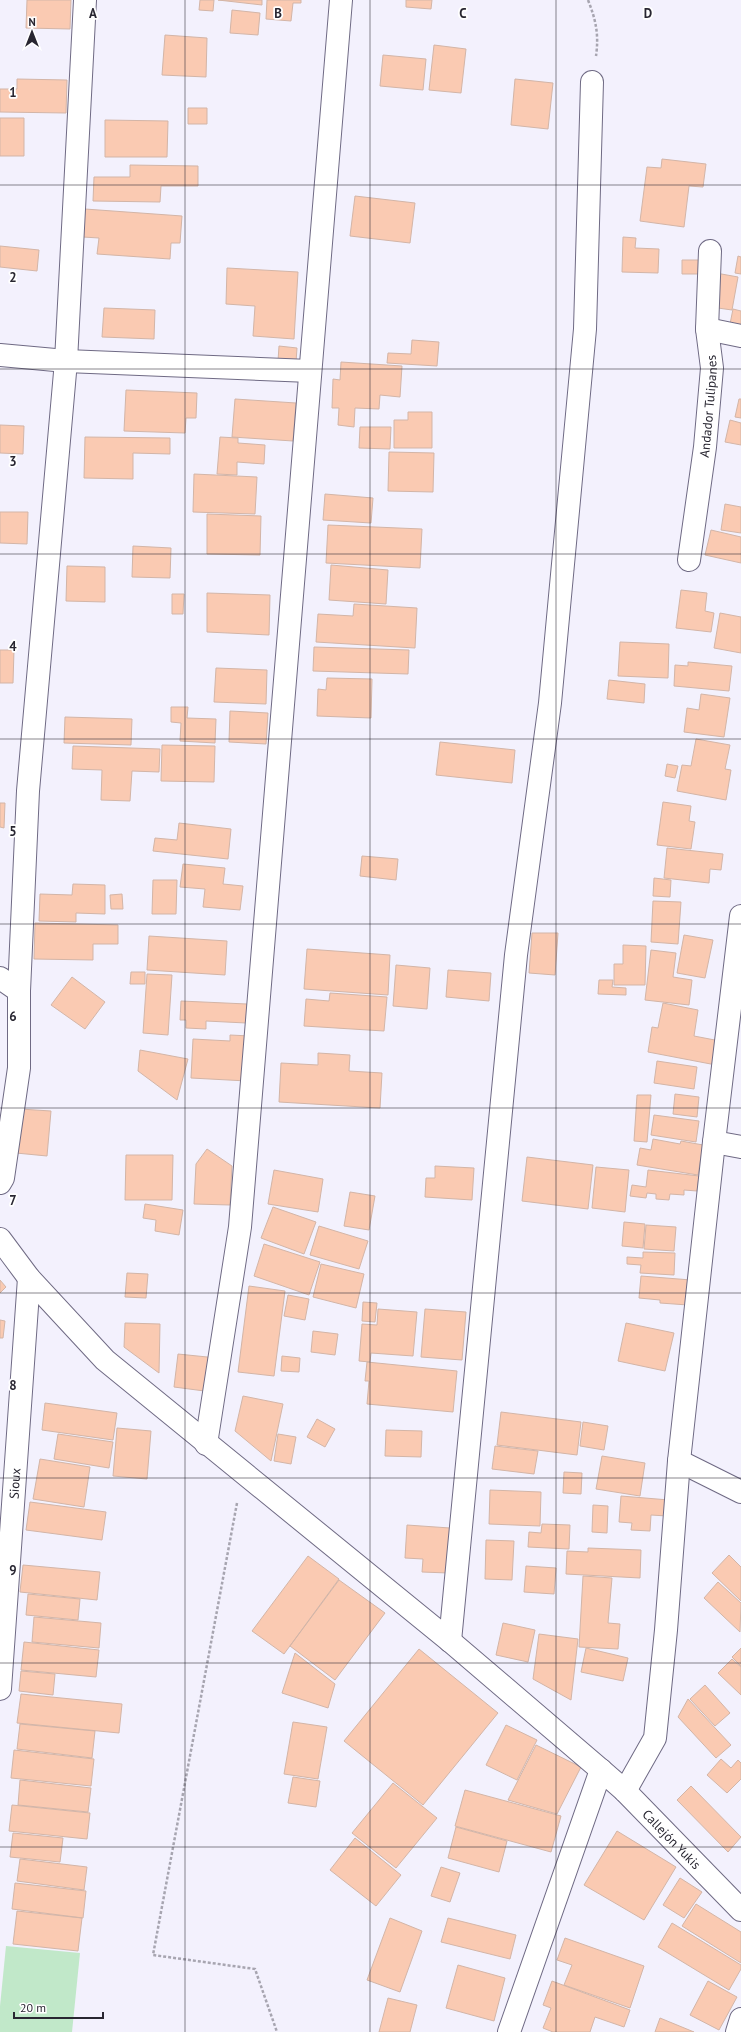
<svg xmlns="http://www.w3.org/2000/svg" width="741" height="2032" viewBox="0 0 741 2032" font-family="'PT Sans',sans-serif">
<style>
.green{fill:#c1e8c9}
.building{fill:#facab2;stroke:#d3b5a7}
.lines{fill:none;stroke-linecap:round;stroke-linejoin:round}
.minor-casing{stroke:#6f6a84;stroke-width:24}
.path{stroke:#a7a5b0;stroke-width:2.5;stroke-dasharray:3 2;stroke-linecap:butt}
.minor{stroke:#fff;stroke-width:22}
.grid{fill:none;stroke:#282631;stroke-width:1;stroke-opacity:0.55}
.labels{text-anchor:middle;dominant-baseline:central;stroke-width:3.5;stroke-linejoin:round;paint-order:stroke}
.street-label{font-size:13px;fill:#282631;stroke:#fff}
.grid-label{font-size:13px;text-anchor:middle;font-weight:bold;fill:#282631;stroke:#fff;stroke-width:3.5;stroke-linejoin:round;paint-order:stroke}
</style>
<rect width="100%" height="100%" fill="#f3f1fd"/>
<path class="green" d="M6 1946 80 1953 72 2032H0V2006Z"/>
<path class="building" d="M27 0H71L70 29 26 28Z
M200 0H214L213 11 199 10Z
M218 0H262V5Z
M267 0H301V3H293L291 21 266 19Z
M406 0H432L431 9 406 7Z
M232 10 260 13 258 35 230 33Z
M165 35 207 38 206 77 162 75Z
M434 45 466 49 461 93 429 90Z
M383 55 426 59 423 90 380 86Z
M17 79 67 80 66 113 0 112V89H17Z
M515 79 553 83 548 129 511 125Z
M188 108H207V124H188Z
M0 118H24V156H0Z
M105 120 168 121 167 157H105Z
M662 159 706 164 703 187 689 186 684 227 640 221 647 167 661 168Z
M130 165 198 166V186H161L160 202 93 201 94 177H130Z
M355 196 415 203 410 243 350 236Z
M85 209 182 216 180 243H171L170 259 97 254 99 238 83 237Z
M623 237 636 238 635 248 659 249 658 273 622 272Z
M0 246 39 250 37 271 0 267Z
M738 256 741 257V274L735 273Z
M682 260H702L701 274H682Z
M227 268 298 272 294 339 253 336 255 306 226 304Z
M716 273 738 277 732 310 718 308Z
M104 308 155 310 154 339 102 337Z
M733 309 741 311V327L730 324Z
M412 340 439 342 437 366 387 363 388 353 411 354Z
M279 346 297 348 296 362 278 361Z
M341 362 402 366 400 397 380 395 379 409 355 408 354 427 338 425 339 408H332L333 379 340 380Z
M126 390 197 393 196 418H186L185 433 124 431Z
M235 399 296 403 293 441 232 437Z
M739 399H741V418L735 417Z
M408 412H432V448H394V420H408Z
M730 420 741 423V445L725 442Z
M0 425 24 426 23 454 0 453Z
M360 427H391L390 449 359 448Z
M85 437 170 438V454L133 453V479L84 478Z
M220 437 238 438V443L265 445 264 464 237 462V475L217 474Z
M389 452 434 453 433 492 388 491Z
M194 474 257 477 255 514 193 512Z
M325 494 373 498 371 523 323 520Z
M725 504 741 507V533L721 530Z
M0 512H28L27 544 0 543Z
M207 514 261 516 260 555 207 554Z
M328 525 422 529 420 568 326 563Z
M711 530 741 537V563L705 555Z
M133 546 171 548 170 578 132 577Z
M331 565 388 570 386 604 329 600Z
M67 566 105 567V602L66 601Z
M681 590 707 593 705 611 714 613 711 632 676 628Z
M207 593 270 595 269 635 207 632Z
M172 594H184L183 614H172Z
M354 604 417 608 415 648 316 642 318 614 353 616Z
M720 613 741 617V653L714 648Z
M620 642 669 644 668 678 618 676Z
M314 647 409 650 408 674 313 671Z
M0 650H14L13 683H0Z
M688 662 732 666 729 691 674 686 675 665 688 666Z
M216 668 267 670 266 704 214 702Z
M327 678 372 679 371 718 317 716 318 689 326 690Z
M609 680 645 684 644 703 607 699Z
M701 694 730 698 724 737 684 732 687 708 699 710Z
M171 707H188L187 718 216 719 215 743 180 741 181 723 171 722Z
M230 711 268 713 266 744 229 742Z
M65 717 132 719 131 745 64 743Z
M696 739 730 745 725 769 731 770 726 800 677 791 682 765 691 766Z
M440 742 515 750 512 783 436 775Z
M162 745 215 746 214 782 161 781Z
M73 746 160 749 159 772 132 771 130 801 101 800 102 770 72 769Z
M667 764 678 766 675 778 665 776Z
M663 802 691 806 689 821 695 822 691 849 657 845Z
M0 803H5L4 828 0 827Z
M179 823 231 829 228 859 153 851 155 838 177 840Z
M667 848 723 854 721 870 710 869 709 883 664 878Z
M362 856 398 859 396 880 360 876Z
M183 864 225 868 223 884 243 886 240 910 203 907 205 889 180 887Z
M654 878 671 880 670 897 653 896Z
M153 880H177L176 914H152Z
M73 884 105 885V914L76 913V922L39 921 40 894 72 895Z
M122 894 123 909H111L110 895Z
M653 901 681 902 678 944 651 942Z
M35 923 118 925V944H93V960L34 959Z
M532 933H558L555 975 529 973Z
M684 935 713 940 705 978 677 973Z
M149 936 227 941 225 975 147 970Z
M623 945 646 946 645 985H614V964H623Z
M307 949 390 955 388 995 304 989Z
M651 950 676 953 673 977 692 980 689 1005 645 1000Z
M396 965 430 968 427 1009 393 1006Z
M448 970 491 973 489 1001 446 997Z
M131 972H145V984H130Z
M147 974 172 975 168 1035 143 1033Z
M72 977 105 1002 85 1029 51 1005Z
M599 980H613L612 987 626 988V995L598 994Z
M330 993 387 997 384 1031 304 1026 306 999 329 1001Z
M181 1001 247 1004 246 1023 206 1021V1029L186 1028V1020H180Z
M663 1003 698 1010 694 1036 720 1041 716 1065 648 1052 652 1027 658 1028Z
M230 1035 250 1036 247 1081 191 1078 193 1039 230 1041Z
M140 1050 188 1059 177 1100 138 1071Z
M318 1053 350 1055 349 1071 382 1073 380 1108 279 1102 281 1063 318 1065Z
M657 1061 697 1067 694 1089 654 1083Z
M675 1094 699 1097 697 1117 673 1114Z
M637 1095H651L647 1142 634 1141Z
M20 1109 51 1111 47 1156 16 1153Z
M654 1115 699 1121 696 1142 651 1135Z
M653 1139 680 1144 681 1141 703 1145 698 1175 637 1165 640 1148 651 1150Z
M207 1149 232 1166 230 1205 194 1204 196 1164Z
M126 1155H173L172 1200H125Z
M527 1157 593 1165 588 1209 522 1201Z
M435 1166 474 1168 472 1200 425 1197 426 1178H435Z
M596 1167 629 1170 625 1212 592 1208Z
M274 1170 323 1179 318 1212 268 1204Z
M648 1170 699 1176 697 1191 684 1190V1195L670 1194 669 1200 656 1199V1194L647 1193 646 1198 630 1196 632 1185 646 1187Z
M350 1192 375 1196 369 1230 344 1226Z
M145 1204 183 1210 179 1235 155 1231 156 1220 143 1218Z
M273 1207 316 1222 304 1254 261 1238Z
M624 1222 645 1224 643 1248 622 1246Z
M646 1225 676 1227 674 1251 644 1249Z
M319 1226 368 1241 359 1269 310 1255Z
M264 1244 320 1262 309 1295 254 1276Z
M643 1252 675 1253 674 1275 640 1273 641 1265 627 1264V1257L643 1258Z
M321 1264 364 1274 356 1308 313 1297Z
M127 1273 148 1274 146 1298 125 1297Z
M641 1276 691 1280 688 1305 660 1303V1300L639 1298Z
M0 1280 6 1287 0 1293Z
M249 1286 285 1291 274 1376 238 1372Z
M288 1295 309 1299 305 1320 284 1316Z
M363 1302 377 1303 375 1322 362 1321Z
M378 1309 417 1312 413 1356 371 1353 370 1362 359 1361 362 1324 377 1325Z
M425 1309 466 1312 462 1360 421 1357Z
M0 1320 5 1321 3 1338H0Z
M125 1323 160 1324 159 1373 124 1347Z
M626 1323 674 1333 665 1371 618 1361Z
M313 1331 338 1334 335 1355 311 1352Z
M178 1354 217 1358 212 1392 174 1387Z
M282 1356 300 1358 299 1372 281 1371Z
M367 1362 457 1371 453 1412 367 1404 369 1381H365Z
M243 1396 283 1404 271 1461 235 1431Z
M45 1403 117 1413 113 1440 42 1430Z
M501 1412 581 1422 577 1455 497 1445Z
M317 1419 335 1429 325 1447 307 1437Z
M583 1422 608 1426 604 1450 580 1446Z
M117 1428 151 1431 147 1479 113 1476Z
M386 1430 422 1431 421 1457 385 1456Z
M58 1434 113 1442 109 1468 54 1459Z
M278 1434 296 1437 291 1464 274 1461Z
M495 1446 538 1451 534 1474 492 1469Z
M602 1456 645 1463 640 1496 596 1489Z
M40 1459 90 1467 84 1507 33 1499Z
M564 1472 582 1473 581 1494 563 1493Z
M490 1490 541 1492 540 1526 489 1524Z
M621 1496 669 1500 667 1516 651 1515 650 1531 631 1530 632 1523 619 1522Z
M30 1502 106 1512 102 1540 26 1530Z
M593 1505 608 1506 607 1533 592 1532Z
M542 1524 570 1525 569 1549 528 1547 529 1532 541 1533Z
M407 1525 450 1528 448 1573 422 1572 423 1559 405 1558Z
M486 1540 514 1541 512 1580 485 1579Z
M588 1548 641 1550 640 1578 566 1574 567 1551 588 1552Z
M729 1555 741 1567V1601L712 1573Z
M308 1556 339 1579 284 1654 252 1631Z
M23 1565 100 1572 97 1600 20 1592Z
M526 1566 556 1568 554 1594 524 1592Z
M583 1576 612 1578 608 1623 620 1624 618 1649 579 1647Z
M339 1580 385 1613 335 1680 290 1646Z
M718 1582 741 1603 740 1632 704 1598Z
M28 1594 80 1599 78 1620 26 1615Z
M34 1617 101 1623 99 1648 32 1642Z
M503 1623 535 1630 528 1662 496 1655Z
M539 1634 578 1639 571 1700 533 1679Z
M24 1642 99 1650 96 1677 21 1670Z
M586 1648 628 1658 623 1681 581 1672Z
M741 1648V1666L732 1657Z
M419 1649 498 1713 423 1805 344 1741Z
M295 1653 335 1684 328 1708 282 1693Z
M732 1659 741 1667V1695L718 1673Z
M21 1671 55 1674 53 1695 19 1691Z
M705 1685 730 1713 715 1726 690 1699Z
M21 1694 122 1704 119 1733 17 1723Z
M688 1699 731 1745 716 1758 678 1717Z
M293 1722 327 1727 318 1779 284 1774Z
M20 1724 95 1731 92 1758 17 1749Z
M506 1725 537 1740 517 1780 486 1765Z
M536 1745 581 1767 557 1814 508 1800Z
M14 1750 94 1759 91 1786 11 1778Z
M721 1759 731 1768 738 1760 741 1763V1779L727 1793 707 1775Z
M293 1777 320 1781 316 1807 288 1803Z
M20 1780 91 1788 88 1812 18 1805Z
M393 1783 437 1818 396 1868 352 1833Z
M691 1786 741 1837 728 1852 677 1800Z
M465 1790 561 1816 551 1852 455 1826Z
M12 1805 90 1813 87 1839 9 1831Z
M456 1827 507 1841 499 1872 448 1858Z
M617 1831 676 1867 644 1920 584 1885Z
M13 1833 63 1838 60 1862 10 1857Z
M355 1838 401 1875 376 1906 330 1870Z
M20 1859 87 1867 84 1890 17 1881Z
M441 1867 460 1873 450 1902 431 1896Z
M680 1878 702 1892 684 1918 663 1905Z
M15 1883 86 1891 83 1918 12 1909Z
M696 1904 741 1932V1963L682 1926Z
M17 1911 82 1918 78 1951 13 1944Z
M390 1918 422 1931 400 1992 367 1980Z
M448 1918 516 1935 510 1959 441 1942Z
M672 1923 741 1965V1969L729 1990 658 1947Z
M565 1938 644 1966 630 2008 564 1985 572 1965 557 1960Z
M458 1965 505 1978 494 2021 446 2008Z
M552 1981 630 2010 624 2027 595 2017 590 2032H553L543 2028 551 2008 543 2005Z
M708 1981 737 1997 719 2030 690 2015Z
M388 1998 417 2005 410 2032H379Z
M660 2018 694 2032H655Z"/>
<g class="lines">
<defs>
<g id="minor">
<path d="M707 329 741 336"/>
<path d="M0 355 66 361 310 371"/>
<path id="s1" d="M689 560 705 447 712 368 707 329 710 251"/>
<path d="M0 978 19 991"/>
<path d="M714 1142 741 1147"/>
<path d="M0 1183 3 1178 19 1068V991L28 791 66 361 85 0"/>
<path id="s2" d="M0 1239 29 1278 105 1360 450 1641 601 1770 625 1791 741 1910"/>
<path d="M206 1444 240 1227 341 0"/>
<path d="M679 1461 741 1492"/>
<path d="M450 1641 516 955 550 703 585 329 592 82"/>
<path id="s3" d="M0 1689 29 1278"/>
<path d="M625 1791 655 1738 666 1630 679 1461 714 1142 741 916"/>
<path d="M509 2032 601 1770"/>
<path d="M737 2032 741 2019"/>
</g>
</defs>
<use href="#minor" class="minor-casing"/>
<path class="path" d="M588 0C596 20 599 35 596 56
M237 1503 153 1955 255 1969 277 2032"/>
<use href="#minor" class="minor"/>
</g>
<path class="grid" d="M185 0V2032M370 0V2032M556 0V2032M0 185H741M0 369H741M0 554H741M0 739H741M0 924H741M0 1108H741M0 1293H741M0 1478H741M0 1663H741M0 1847H741"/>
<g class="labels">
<g class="street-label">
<text stroke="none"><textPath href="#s1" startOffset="155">Andador Tulipanes</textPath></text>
<text stroke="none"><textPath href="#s3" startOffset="206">Sioux</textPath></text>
<text stroke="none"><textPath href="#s2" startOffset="903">Callejón Yukis</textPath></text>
</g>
</g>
<g class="grid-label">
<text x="93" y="18">A</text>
<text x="278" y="18">B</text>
<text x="463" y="18">C</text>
<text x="648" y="18">D</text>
<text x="13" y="97">1</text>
<text x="13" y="282">2</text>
<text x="13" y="466">3</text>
<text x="13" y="651">4</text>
<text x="13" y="836">5</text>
<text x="13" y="1021">6</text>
<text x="13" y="1205">7</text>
<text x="13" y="1390">8</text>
<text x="13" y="1575">9</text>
</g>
<g transform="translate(32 32)" stroke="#ffffff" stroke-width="3" paint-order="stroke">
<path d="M0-3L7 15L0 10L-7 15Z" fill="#282631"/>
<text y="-6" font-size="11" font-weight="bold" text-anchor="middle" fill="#282631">N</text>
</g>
<path d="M14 2012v6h89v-6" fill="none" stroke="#282631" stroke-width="2"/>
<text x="20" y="2012" font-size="12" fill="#282631" stroke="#ffffff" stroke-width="3" paint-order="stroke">20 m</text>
</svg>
